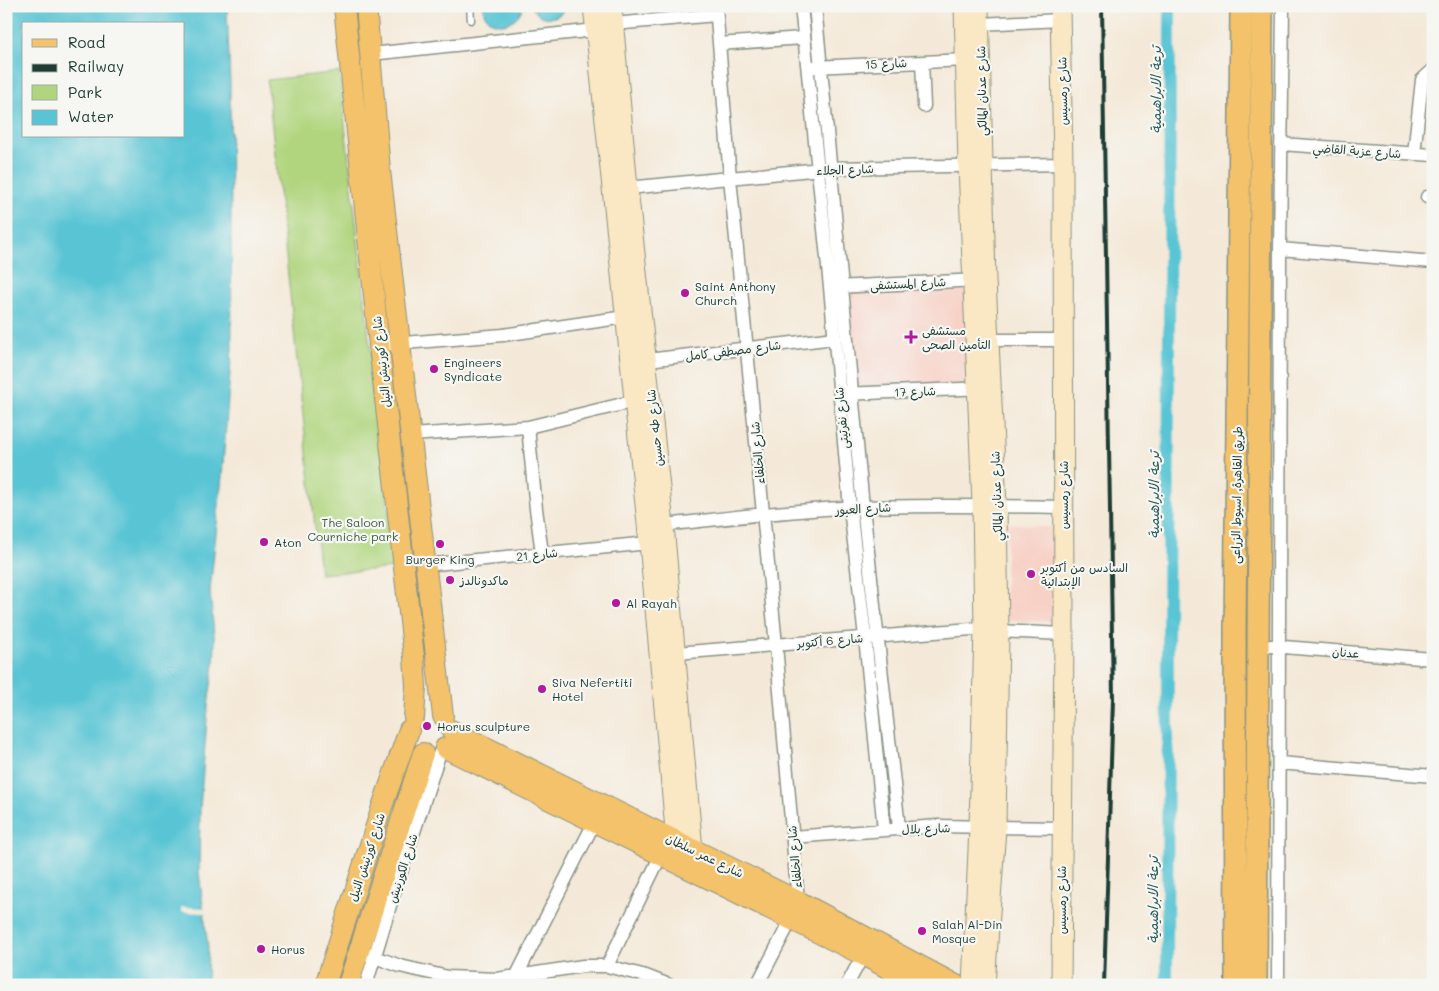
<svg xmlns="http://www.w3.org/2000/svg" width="1439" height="991" viewBox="0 0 1439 991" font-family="Mali,'Playpen Sans Arabic',sans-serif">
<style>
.built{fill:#f7d1c6}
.green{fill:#b0d57e;stroke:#688959}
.water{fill:#59c4d4;stroke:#3c8084;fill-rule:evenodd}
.pier{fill:#f4e9d8}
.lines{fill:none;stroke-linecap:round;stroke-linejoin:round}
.canal{stroke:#59c4d4;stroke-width:12}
.service-casing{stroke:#8a9386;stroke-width:9}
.minor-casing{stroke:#8a9386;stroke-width:15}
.secondary-casing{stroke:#8a9386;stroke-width:21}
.primary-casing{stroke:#8a9386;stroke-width:22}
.trunk-casing{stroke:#8a9386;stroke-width:24}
.service{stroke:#fff;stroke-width:6}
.minor{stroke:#fff;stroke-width:12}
.secondary{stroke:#fae7c3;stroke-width:19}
.primary{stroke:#f3c26a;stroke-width:20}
.trunk{stroke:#f3c26a;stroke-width:21}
.rail{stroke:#1f3d34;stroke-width:4}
.poi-dot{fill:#b5179e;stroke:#f6f6f2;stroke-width:2}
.labels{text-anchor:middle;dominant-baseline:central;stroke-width:4.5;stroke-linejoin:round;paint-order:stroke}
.street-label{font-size:12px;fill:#1f3d34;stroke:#f6f6f2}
.poi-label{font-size:12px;fill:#1f3d34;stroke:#f6f6f2;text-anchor:start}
.park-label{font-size:12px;fill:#3c5b43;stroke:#f6f6f2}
.water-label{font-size:14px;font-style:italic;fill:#2e5f5c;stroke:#f6f6f2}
</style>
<rect width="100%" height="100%" fill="#f6f6f2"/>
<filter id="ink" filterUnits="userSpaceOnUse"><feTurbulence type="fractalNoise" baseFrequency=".02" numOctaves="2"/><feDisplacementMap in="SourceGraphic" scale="10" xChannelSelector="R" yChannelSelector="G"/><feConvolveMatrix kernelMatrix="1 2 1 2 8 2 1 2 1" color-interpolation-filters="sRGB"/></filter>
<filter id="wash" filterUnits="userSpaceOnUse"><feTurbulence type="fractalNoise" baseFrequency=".0096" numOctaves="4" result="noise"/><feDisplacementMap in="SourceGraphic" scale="20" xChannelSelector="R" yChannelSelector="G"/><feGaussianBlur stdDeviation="1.12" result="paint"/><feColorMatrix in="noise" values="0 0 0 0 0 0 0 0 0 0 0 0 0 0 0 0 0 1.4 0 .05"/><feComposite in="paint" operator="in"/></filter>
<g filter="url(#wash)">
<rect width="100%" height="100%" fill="#f4e9d8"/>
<path class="built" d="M972 281 975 387 853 392 844 287Z
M1007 523 1058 528 1054 622 1004 620Z"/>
<path class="green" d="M339 72 395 568 320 574 267 80Z"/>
<path class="water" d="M6 6H227L230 82 232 348 222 477 210 591 215 645 214 665 208 707 200 809 199 872 208 947 207 985H6ZM24 24H184V136H24Z
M482 6H523V7C515 29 486 31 482 6Z
M531 6H568C559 21 540 22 531 6Z"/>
<path class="pier" d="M181 907 204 908 205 913 182 912Z"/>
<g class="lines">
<path class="canal" d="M1167 985 1170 6"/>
</g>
</g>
<g filter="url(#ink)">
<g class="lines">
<defs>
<path id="service" d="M470 6 471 20"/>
<path id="minor" d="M716 6 730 178 776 645 798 901
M801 6 830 287 850 508 865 637 884 830
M815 6 863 507 899 828
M613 24 716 15
M980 24 1061 20
M719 44 803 38
M371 54 596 30
M922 62 924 106
M813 67 966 60
M1281 144 1433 155
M1414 154 1422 80 1433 70
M628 188 831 168 1063 164
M1427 197H1433
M1280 249 1433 262
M836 287 978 280
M981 340H1064
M379 345 503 335 625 317
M639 361 835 338
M844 394 984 388
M528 427 536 509 542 553
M411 435 528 427 635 401
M664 525C731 518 798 509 865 507 931 505 997 506 1063 507
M425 565 649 543
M999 631 1064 634
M1271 646 1433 659
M676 653 984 628
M1279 763 1433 776
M792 837 938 826 1061 828
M358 951 400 966 448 977 497 979 583 966H607L646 976 669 985
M607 966 661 855
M517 975 595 821
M366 985 392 899 440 752
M757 985 791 920
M847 985 863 955
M1278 985 1280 249 1283 6"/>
<path id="secondary" d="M593 6 649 543 676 841
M612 6 628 188 664 525 693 850
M964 6 968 166 982 505 984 628 979 827 972 985
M979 6 986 280 997 506 999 631 996 828 985 985
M1060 6 1063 164 1064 634 1061 985"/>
<path id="primary" d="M344 6 379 345 414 657 416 686 414 718
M366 6 380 170 443 716
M451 730 798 901 956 985
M445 748 863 955 919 985
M325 985 382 807 409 730
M348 985 423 753"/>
<path id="trunk" d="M1236 985 1235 632 1241 6
M1256 985 1262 6"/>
</defs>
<use href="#service" class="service-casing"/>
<use href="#minor" class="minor-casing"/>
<use href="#secondary" class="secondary-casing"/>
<use href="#primary" class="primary-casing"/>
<use href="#trunk" class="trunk-casing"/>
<use href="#service" class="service"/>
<use href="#minor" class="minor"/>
<use href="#secondary" class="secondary"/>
<use href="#primary" class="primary"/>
<use href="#trunk" class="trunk"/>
<path class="rail" d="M1102 6 1113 699 1104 985"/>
</g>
</g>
<g class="poi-dot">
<circle cx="685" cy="293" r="5"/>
<path d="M908.5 329.5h5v5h5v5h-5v5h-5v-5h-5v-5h5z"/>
<circle cx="434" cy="369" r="5"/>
<circle cx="264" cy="542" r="5"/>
<circle cx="440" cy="544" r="5"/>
<circle cx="1031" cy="574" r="5"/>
<circle cx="450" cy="580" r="5"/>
<circle cx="616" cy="603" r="5"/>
<circle cx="542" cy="689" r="5"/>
<circle cx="427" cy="726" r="5"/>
<circle cx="922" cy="931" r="5"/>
<circle cx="261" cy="949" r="5"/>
</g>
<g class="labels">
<g class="street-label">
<text transform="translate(886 63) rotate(-3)">شارع 15</text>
<text transform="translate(981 91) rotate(-91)">شارع عدنان المالكي</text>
<text transform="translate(1062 91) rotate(-91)">شارع رمسيس</text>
<text transform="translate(1357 150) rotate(4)">شارع عزبة القاضي</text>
<text transform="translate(845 169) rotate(-2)">شارع الجلاء</text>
<text transform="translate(908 283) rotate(-3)">شارع المستشفى</text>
<text transform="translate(733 350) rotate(-7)">شارع مصطفى كامل</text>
<text transform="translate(381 362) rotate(-96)">شارع كورنيش النيل</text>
<text transform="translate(915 391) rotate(-2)">شارع 17</text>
<text transform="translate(841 418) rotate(-95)">شارع نفرتيتى</text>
<text transform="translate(654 428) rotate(-96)">شارع طه حسين</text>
<text transform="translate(757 453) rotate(-95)">شارع الخلفاء</text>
<text transform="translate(1063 495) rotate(-90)">شارع رمسيس</text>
<text transform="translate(1236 495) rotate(-89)">طريق القاهرة, اسيوط الزراعى</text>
<text transform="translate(996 496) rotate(-92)">شارع عدنان المالكي</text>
<text transform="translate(863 508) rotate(-3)">شارع العبور</text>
<text transform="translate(537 554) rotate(-6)">شارع 21</text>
<text transform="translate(830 640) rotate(-5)">شارع 6 أكتوبر</text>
<text transform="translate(1346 652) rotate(5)">عدنان</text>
<text transform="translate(926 828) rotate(-2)">شارع بلال</text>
<text transform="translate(705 855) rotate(26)">شارع عمر سلطان</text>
<text transform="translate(366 857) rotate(-72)">شارع كورنيش النيل</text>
<text transform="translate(794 857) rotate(-95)">شارع الخلفاء</text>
<text transform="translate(402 868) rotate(-72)">شارع الكورنيش</text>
<text transform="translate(1061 900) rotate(-90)">شارع رمسيس</text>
</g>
<g class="poi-label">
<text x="695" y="286">Saint Anthony<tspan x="695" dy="14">Church</tspan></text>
<text x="922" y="330">مستشفى<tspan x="922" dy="14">التأمين الصحى</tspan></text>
<text x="444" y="362">Engineers<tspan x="444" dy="14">Syndicate</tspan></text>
<text x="274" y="542">Aton</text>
<text x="440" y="559" text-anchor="middle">Burger King</text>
<text x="1041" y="567">السادس من أكتوبر<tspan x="1041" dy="14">الإبتدائية</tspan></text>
<text x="460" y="580">ماكدونالدز</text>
<text x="626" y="603">Al Rayah</text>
<text x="552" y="682">Siva Nefertiti<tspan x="552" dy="14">Hotel</tspan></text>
<text x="437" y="726">Horus sculpture</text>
<text x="932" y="924">Salah Al-Din<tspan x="932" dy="14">Mosque</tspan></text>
<text x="271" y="949">Horus</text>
</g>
<g class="park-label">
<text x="353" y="522">The Saloon<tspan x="353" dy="14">Courniche park</tspan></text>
</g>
<g class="water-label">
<text transform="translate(1155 90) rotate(-90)">ترعة الابراهيمية</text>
<text transform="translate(1153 495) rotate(-90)">ترعة الابراهيمية</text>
<text transform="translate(1152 900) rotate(-90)">ترعة الابراهيمية</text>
</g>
</g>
<rect width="1439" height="991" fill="none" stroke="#f6f6f2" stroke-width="25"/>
<rect x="22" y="22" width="162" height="115" fill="#f6f6f2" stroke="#a0aca6"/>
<rect x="32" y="39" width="25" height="8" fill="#f3c26a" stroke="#a0aca6"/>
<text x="68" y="48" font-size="15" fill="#1f3d34">Road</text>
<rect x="32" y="64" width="25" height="8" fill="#1f3d34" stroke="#a0aca6"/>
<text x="68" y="72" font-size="15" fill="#1f3d34">Railway</text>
<rect x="32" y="85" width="25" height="15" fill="#b0d57e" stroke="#a0aca6"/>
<text x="68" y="98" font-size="15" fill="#1f3d34">Park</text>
<rect x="32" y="110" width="25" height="15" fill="#59c4d4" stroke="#a0aca6"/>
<text x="68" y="122" font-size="15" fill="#1f3d34">Water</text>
</svg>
